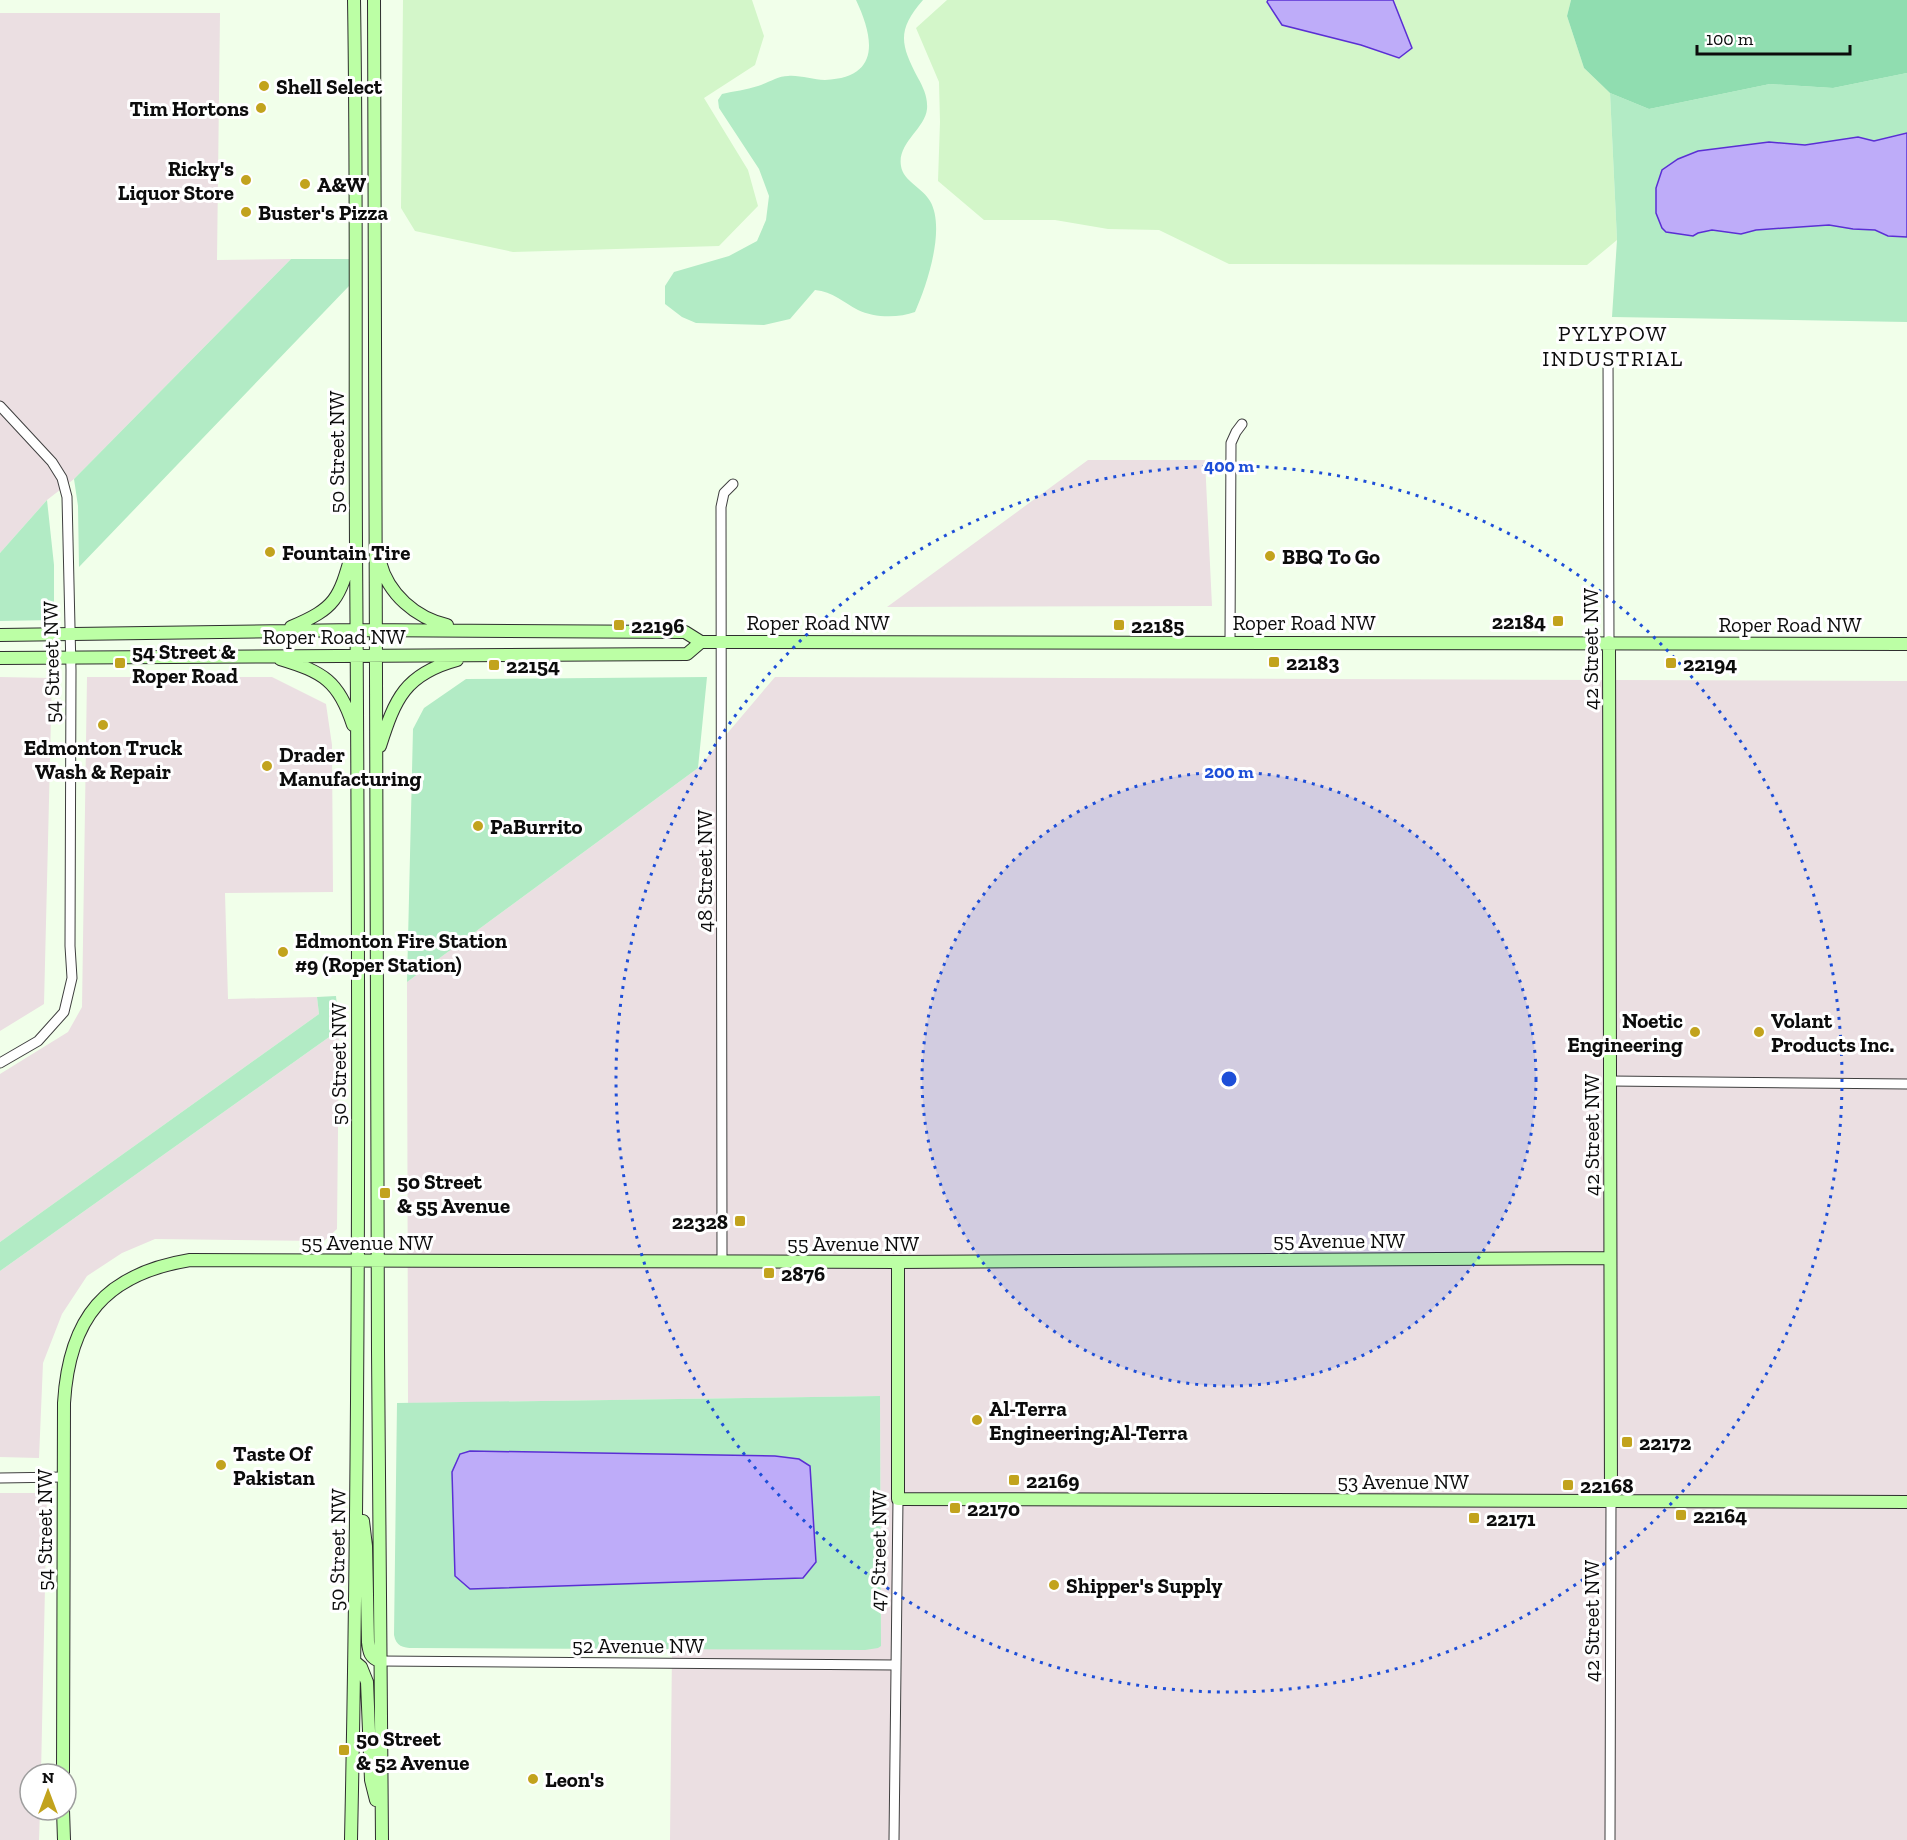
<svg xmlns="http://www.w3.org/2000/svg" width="1907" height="1840" viewBox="0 0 1907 1840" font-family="'Zilla Slab',serif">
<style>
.industrial{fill:#ebdfe2}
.farmland{fill:#d3f6c9}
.green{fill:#b2ebc5}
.forest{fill:#90ddb0}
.water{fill:#beacf9;stroke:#5a2fd4;stroke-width:1.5}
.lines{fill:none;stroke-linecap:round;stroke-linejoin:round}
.street-casing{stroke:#3f3f3f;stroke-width:11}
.secondary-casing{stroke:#2e2e2e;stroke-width:14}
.street{stroke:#fff;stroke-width:9}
.secondary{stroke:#bcffa5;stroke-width:12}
.ring{fill:none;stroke:#1d4ed8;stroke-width:3;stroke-dasharray:3 6}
.poi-dot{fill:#c2a31d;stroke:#fff;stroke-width:2}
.labels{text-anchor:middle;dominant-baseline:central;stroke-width:6;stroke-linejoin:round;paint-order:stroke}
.poi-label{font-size:21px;font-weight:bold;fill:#0c0c0c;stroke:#fff;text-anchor:start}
.street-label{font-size:21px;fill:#0c0c0c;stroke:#fff}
.neighbourhood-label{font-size:22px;letter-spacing:1.5px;fill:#0c0c0c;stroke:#fff}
.centre{fill:#1d4ed8;stroke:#fff;stroke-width:3}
.ring-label{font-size:18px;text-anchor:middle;font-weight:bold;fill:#1d4ed8;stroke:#fff;stroke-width:6;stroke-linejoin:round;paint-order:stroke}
</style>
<rect width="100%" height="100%" fill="#f1ffea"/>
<path class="industrial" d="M0 13H220L217 260 291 259 74 479 47 500 0 553Z
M1088 460H1205L1212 606 887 607Z
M0 677 52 678 44 1004 0 1031Z
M87 677H272L326 704 332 745 333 892 225 893 228 999 317 997 319 1014 0 1242V1074L68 1032 82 1007Z
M775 677 1907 681V1840H670L672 1650 881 1645 880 1396 408 1403 407 982 698 768Z
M339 1030 337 1229 324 1241 155 1239 122 1253 87 1276 62 1314 43 1363 39 1458 0 1457V1271Z
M0 1493H47L41 1774H30V1810H40L39 1840H0Z"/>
<path class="farmland" d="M403 0H752L764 36 755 65 704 98 748 170 758 206 719 246 513 252 415 231 401 208Z
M947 0H1571L1567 16 1584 68 1610 93 1617 240 1587 265 1229 264 1159 230 1108 229 1055 220H984L938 181 940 122 939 82 916 28Z"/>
<path class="green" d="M856 0H923C897 30 900 44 918 78 923 87 928 97 927 109 925 129 897 143 901 166 903 181 923 188 930 201 946 228 927 285 915 312 899 318 874 318 858 310 843 302 833 292 815 290L790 319 764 325 696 323 682 317 665 304V286L674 272 729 256 757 241 766 220 769 196 759 169 719 108 718 100 722 94C734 91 746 90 758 86 768 83 778 76 788 76 800 75 813 80 825 80 881 78 874 38 856 0Z
M1907 73V322L1612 317 1617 240 1610 93 1649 109 1770 84 1833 88Z
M291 259H349V286L79 567 78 506 74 479Z
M47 500 54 565V620L0 621V553Z
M707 677 698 768 407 982 413 729 424 708 466 679Z
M336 996 339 1030 0 1271V1242L319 1014 317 997Z
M880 1396 881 1646 878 1648 865 1650 413 1648C403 1648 396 1646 394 1635L397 1403Z"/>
<path class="forest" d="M1571 0H1907V73L1833 88 1770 84 1649 109 1610 93 1584 68 1567 16Z"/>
<path class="water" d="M1268 0H1393L1412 48 1399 58 1361 45 1282 25 1267 2Z
M1907 133V237L1888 236 1875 230 1853 229 1829 225 1756 230 1741 234 1712 230 1698 233 1693 236 1666 232 1662 228 1656 213V188L1662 170 1678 159 1698 151 1769 142 1805 145 1858 137 1874 141Z
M470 1451 775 1456 799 1459 810 1466 816 1562 803 1578 470 1589 455 1576 452 1472 460 1454Z"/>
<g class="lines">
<defs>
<path id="street" d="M1608 358 1609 642
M0 406 52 462 62 478 67 497 71 670 70 946 72 978 64 1012 38 1041 0 1063
M1230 641 1231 443 1236 432 1242 424
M1610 1081 1907 1084
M722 1262 721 507 724 493 733 484
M0 1478 64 1477
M380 1661 895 1665
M894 1840 898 1499
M1610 1840 1611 1500"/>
<path id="secondary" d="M374 0 378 1351 382 1840
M380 562C388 594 416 618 447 625
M291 627C336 608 339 599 352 553
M0 635 356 630 685 632 701 642 1907 644
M1609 642 1611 1500
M0 658 687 654 701 642
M280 659C323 672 339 681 353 725
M380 746C395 699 405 674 457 660
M898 1262V1499L1907 1502
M363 1521 366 1546 368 1642C369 1652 370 1658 380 1661
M355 1662 361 1667 367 1682 371 1780 376 1800
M63 1774 64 1403C69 1318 105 1274 190 1260L898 1262 1610 1258
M63 1810 64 1840
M351 1840C360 1409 359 977 356 546 355 364 357 182 354 0"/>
</defs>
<use href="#street" class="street-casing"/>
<use href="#secondary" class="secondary-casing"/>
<use href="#street" class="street"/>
<use href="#secondary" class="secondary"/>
</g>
<circle cx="1229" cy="1079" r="307" fill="#1d4ed8" fill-opacity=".12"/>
<g class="ring">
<circle cx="1229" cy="1079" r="307"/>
<circle cx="1229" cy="1079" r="613"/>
</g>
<g class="poi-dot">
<circle cx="264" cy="86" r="6"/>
<circle cx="261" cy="108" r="6"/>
<circle cx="246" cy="180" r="6"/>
<circle cx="305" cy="184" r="6"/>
<circle cx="246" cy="212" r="6"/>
<circle cx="270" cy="552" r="6"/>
<circle cx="1270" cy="556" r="6"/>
<rect x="1552" y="615" width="12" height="12" rx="3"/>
<rect x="613" y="619" width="12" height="12" rx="3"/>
<rect x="1113" y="619" width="12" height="12" rx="3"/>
<rect x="1268" y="656" width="12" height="12" rx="3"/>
<rect x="114" y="657" width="12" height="12" rx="3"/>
<rect x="1665" y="657" width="12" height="12" rx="3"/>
<rect x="488" y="659" width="12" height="12" rx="3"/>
<circle cx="103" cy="725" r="6"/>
<circle cx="267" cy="766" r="6"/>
<circle cx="478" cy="826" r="6"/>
<circle cx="283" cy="952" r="6"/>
<circle cx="1695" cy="1032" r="6"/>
<circle cx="1759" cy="1032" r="6"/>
<rect x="379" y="1187" width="12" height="12" rx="3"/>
<rect x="734" y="1215" width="12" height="12" rx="3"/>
<rect x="763" y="1267" width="12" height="12" rx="3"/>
<circle cx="977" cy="1420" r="6"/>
<rect x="1621" y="1436" width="12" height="12" rx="3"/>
<circle cx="221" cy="1465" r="6"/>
<rect x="1008" y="1474" width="12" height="12" rx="3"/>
<rect x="1562" y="1479" width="12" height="12" rx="3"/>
<rect x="949" y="1502" width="12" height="12" rx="3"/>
<rect x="1675" y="1509" width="12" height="12" rx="3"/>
<rect x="1468" y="1512" width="12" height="12" rx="3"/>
<circle cx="1054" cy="1585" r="6"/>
<rect x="338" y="1744" width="12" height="12" rx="3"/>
<circle cx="533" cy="1779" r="6"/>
</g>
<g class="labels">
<g class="poi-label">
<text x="276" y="86">Shell Select</text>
<text x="249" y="108" text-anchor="end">Tim Hortons</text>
<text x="234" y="168" text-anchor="end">Ricky's<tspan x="234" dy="24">Liquor Store</tspan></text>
<text x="317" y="184">A&amp;W</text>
<text x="258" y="212">Buster's Pizza</text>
<text x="282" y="552">Fountain Tire</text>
<text x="1282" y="556">BBQ To Go</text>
<text x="1546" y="621" text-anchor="end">22184</text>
<text x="631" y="625">22196</text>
<text x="1131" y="625">22185</text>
<text x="132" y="651">54 Street &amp;<tspan x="132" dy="24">Roper Road</tspan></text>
<text x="1286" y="662">22183</text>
<text x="1683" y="663">22194</text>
<text x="506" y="665">22154</text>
<text x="103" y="747" text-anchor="middle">Edmonton Truck<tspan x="103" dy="24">Wash &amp; Repair</tspan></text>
<text x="279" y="754">Drader<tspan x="279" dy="24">Manufacturing</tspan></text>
<text x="490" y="826">PaBurrito</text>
<text x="295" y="940">Edmonton Fire Station<tspan x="295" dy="24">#9 (Roper Station)</tspan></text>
<text x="1683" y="1020" text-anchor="end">Noetic<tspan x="1683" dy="24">Engineering</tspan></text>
<text x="1771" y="1020">Volant<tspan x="1771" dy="24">Products Inc.</tspan></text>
<text x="397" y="1181">50 Street<tspan x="397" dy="24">&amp; 55 Avenue</tspan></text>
<text x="728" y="1221" text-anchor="end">22328</text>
<text x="781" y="1273">2876</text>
<text x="989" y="1408">Al-Terra<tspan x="989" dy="24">Engineering;Al-Terra</tspan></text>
<text x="1639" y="1442">22172</text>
<text x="233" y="1453">Taste Of<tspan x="233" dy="24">Pakistan</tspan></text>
<text x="1026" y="1480">22169</text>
<text x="1580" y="1485">22168</text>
<text x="967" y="1508">22170</text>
<text x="1693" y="1515">22164</text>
<text x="1486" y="1518">22171</text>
<text x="1066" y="1585">Shipper's Supply</text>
<text x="356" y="1738">50 Street<tspan x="356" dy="24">&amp; 52 Avenue</tspan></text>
<text x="545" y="1779">Leon's</text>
</g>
<g class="street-label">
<text transform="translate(336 452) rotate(-90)">50 Street NW</text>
<text x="818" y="622">Roper Road NW</text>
<text x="1304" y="622">Roper Road NW</text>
<text x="1790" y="624">Roper Road NW</text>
<text x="334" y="636">Roper Road NW</text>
<text transform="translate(1590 649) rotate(-90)">42 Street NW</text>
<text transform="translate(51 662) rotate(-91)">54 Street NW</text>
<text transform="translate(704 871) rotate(-90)">48 Street NW</text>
<text transform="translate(338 1064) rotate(-90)">50 Street NW</text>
<text transform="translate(1591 1135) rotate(-90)">42 Street NW</text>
<text x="1339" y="1240">55 Avenue NW</text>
<text x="367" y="1242">55 Avenue NW</text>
<text x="853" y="1243">55 Avenue NW</text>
<text x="1403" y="1481">53 Avenue NW</text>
<text transform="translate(44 1530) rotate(-90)">54 Street NW</text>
<text transform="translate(337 1550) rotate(-89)">50 Street NW</text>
<text transform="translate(878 1551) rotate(-89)">47 Street NW</text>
<text transform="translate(1591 1621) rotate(-90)">42 Street NW</text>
<text x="638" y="1645">52 Avenue NW</text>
</g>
<g class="neighbourhood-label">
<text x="1613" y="333">PYLYPOW<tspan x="1613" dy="25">INDUSTRIAL</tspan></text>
</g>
</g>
<circle cx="1229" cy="1079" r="9" class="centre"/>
<g class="ring-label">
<text x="1229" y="472">400 m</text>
<text x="1229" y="778">200 m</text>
</g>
<g transform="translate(48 1792)"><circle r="28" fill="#ffffff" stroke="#9e9e9e" stroke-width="1.5"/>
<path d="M0-4.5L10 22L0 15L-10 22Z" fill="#c2a31d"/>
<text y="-9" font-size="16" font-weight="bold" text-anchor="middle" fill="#0c0c0c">N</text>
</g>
<path d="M1697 45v9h153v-9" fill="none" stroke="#0c0c0c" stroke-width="3"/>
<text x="1706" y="45" font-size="18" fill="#0c0c0c" stroke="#ffffff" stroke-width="4.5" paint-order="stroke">100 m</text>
</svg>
